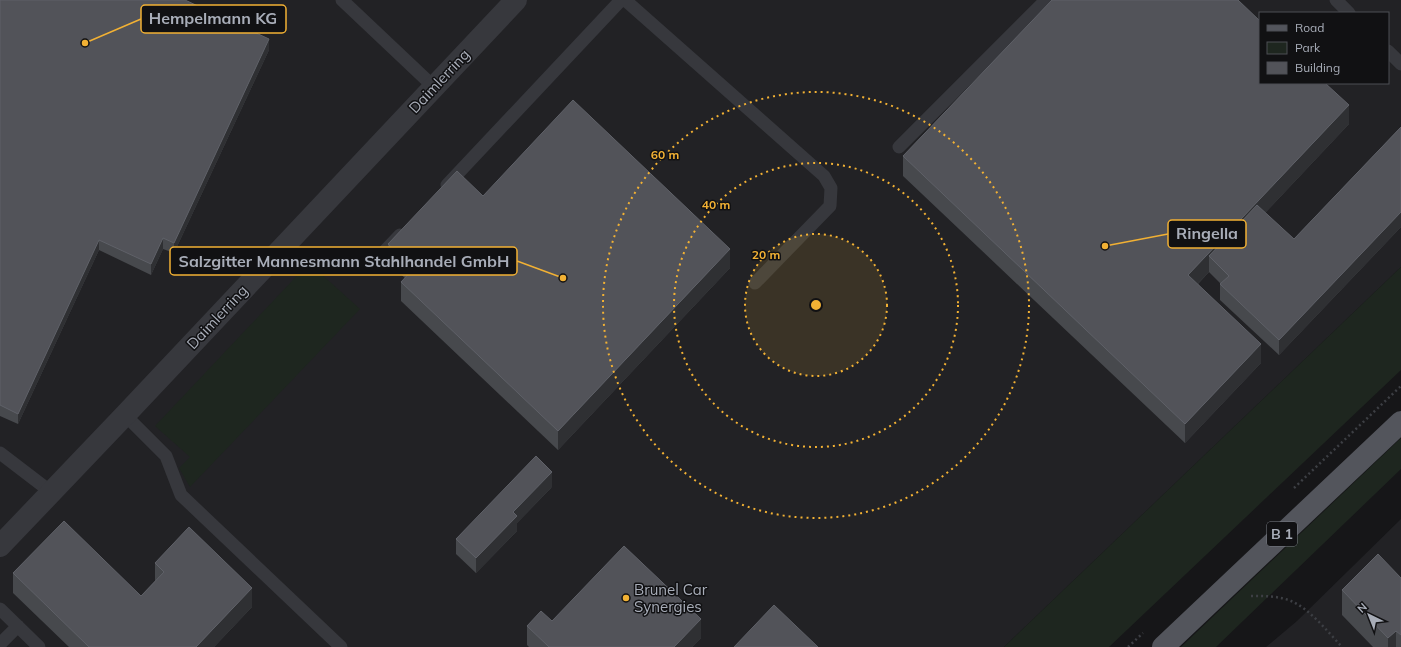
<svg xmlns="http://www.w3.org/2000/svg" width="1401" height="647" viewBox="0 0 1401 647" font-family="Mulish,sans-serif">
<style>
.built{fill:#222225;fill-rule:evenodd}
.green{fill:#1e261f}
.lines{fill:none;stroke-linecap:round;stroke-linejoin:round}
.path{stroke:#3d3f44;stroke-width:2.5;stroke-dasharray:2 3;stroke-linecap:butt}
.lane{stroke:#37383d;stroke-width:13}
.street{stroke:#37383d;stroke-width:22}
.primary{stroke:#53555c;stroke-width:22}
.wall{fill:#47494d}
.shaded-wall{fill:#2f3033}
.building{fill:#525359;stroke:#5f6168}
.ring{fill:none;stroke:#f2b134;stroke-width:2;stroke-dasharray:2 4}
.poi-dot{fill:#f2b134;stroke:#111113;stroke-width:1.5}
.labels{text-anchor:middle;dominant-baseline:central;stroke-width:3;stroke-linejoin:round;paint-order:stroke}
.shield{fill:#111113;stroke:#7b7e86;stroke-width:1}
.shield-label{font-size:14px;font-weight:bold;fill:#a8adb8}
.street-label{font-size:15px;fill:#a8adb8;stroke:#111113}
.poi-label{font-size:15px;fill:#a8adb8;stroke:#111113;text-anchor:start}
.centre{fill:#f2b134;stroke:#111113;stroke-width:2}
.ring-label{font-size:12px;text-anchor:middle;font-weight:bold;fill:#f2b134;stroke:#111113;stroke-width:3;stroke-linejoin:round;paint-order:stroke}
.leader{fill:none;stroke:#f2b134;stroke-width:1.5}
.callout-dot{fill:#f2b134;stroke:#111113;stroke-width:1.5}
.callout{fill:#111113;stroke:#f2b134;stroke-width:1.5}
.callout-label{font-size:16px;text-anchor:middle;font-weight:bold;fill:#a8adb8}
</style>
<rect width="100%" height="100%" fill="#161618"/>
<path class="built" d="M0 0H1401V267L1004 647H0ZM1260 13H1388V83H1260Z
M1401 519V647H1266L1297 621Z"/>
<path class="green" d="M309 263 360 309 190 487 179 468 190 457 155 426Z
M1401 267V370L1109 647H1004Z
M1401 438V469L1216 647H1181Z"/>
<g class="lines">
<path class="path" d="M1294 488 1401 386
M1251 596C1265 596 1279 596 1291 601 1310 609 1328 632 1342 647
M1128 647 1143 633"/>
<path class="lane" d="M342 0 434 87
M625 0 824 176 831 188 830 206 755 283
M1336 0 1349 13
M1388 51 1401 64
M899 147 1046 0
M447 185 621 0
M381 255 400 235
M125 415 166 456 181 495 341 647
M0 453 51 492
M0 609 39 647
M0 644 18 626"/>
<path class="street" d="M0 546 125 415 516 0"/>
<path class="primary" d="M1163 647 1401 422"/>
</g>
<path class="wall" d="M0 0 269 50 174 253 163 249 151 275 99 250 18 424 0 416Z
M1349 124 1265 213 1294 239 1401 127V227L1279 355 1220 300V284H1221L1209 272 1198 284 1261 363 1185 443 903 176V156Z
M483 196 730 268 558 450 401 301V282L405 278 388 263V244Z
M552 487 517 523V531L476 573 456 554V539Z
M155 563 252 607 214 647H69L13 593V573L141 596 155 581Z
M1401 578V647H1373L1342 615V590Z
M552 621 701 638 692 647H529L527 645V626Z"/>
<path class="shaded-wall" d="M269 39V50L174 253V243Z
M1349 105V124L1217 264 1209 256V272L1188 294V275Z
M1401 212V227L1279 355V340Z
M163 238V249L151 275V264Z
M99 240V250L18 424V414Z
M730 249V268L558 450V431Z
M1261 344V363L1185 443V424Z
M552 472V487L517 523V531L476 573V558L513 512Z
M252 588V607L214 647H196Z
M701 619V638L692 647H674Z
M1396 631V647H1388V638Z"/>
<path class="building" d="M0 0H185L269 39 174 243 163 238 151 264 99 240 18 414 0 405Z
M1052 0H1238L1260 21V83H1325L1349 105 1188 275 1261 344 1185 424 903 156Z
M573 100 730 249 558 431 401 282 414 268 388 244 457 171 483 196Z
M1401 127V212L1279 340 1220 284 1229 276 1209 256 1257 205 1294 239Z
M536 456 552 472 513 512 517 516 476 558 456 539Z
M64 521 141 596 164 572 155 563 189 527 252 588 196 647H89L13 573Z
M624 546 701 619 674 647H549L527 626 541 611 552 621Z
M1378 554 1401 578V635L1396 631 1388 638 1342 590Z
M774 605 818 647H734Z"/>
<circle cx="816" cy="305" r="71" fill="#f2b134" fill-opacity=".12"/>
<g class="ring">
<circle cx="816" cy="305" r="71"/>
<circle cx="816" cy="305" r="142"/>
<circle cx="816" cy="305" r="213"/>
</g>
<circle class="poi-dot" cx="626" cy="598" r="4"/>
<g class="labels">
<rect class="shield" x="1267" y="522" width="30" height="24" rx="3"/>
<g class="shield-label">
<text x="1282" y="534">B 1</text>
</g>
<g class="street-label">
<text transform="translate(439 81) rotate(-47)">Daimlerring</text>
<text transform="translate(217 317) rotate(-47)">Daimlerring</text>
</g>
<g class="poi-label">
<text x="634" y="589">Brunel Car<tspan x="634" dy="17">Synergies</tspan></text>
</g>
</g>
<circle cx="816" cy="305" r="6" class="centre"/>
<g class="ring-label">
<text x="665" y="159">60 m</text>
<text x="716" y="209">40 m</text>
<text x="766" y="259">20 m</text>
</g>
<path class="leader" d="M85 43L141 19M1105 246L1168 234M563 278L517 261"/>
<g class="callout-dot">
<circle cx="85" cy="43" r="4"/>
<circle cx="1105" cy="246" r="4"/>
<circle cx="563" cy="278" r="4"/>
</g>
<g class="callout">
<rect x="141" y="5" width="145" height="28" rx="4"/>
<rect x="1168" y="220" width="78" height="28" rx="4"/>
<rect x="170" y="247" width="347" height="28" rx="4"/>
</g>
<g class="callout-label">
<text x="213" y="24">Hempelmann KG</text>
<text x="1207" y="239">Ringella</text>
<text x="344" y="267">Salzgitter Mannesmann Stahlhandel GmbH</text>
</g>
<rect x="1259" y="12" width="130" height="72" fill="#111113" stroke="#4d4f55"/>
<rect x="1267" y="25" width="20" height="6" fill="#53555c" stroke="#4d4f55"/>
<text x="1295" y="32" font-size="12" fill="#a8adb8">Road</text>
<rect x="1267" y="42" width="20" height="12" fill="#1e261f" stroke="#4d4f55"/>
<text x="1295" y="52" font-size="12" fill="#a8adb8">Park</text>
<rect x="1267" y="62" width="20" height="12" fill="#525359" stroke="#4d4f55"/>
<text x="1295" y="72" font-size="12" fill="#a8adb8">Building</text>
<g transform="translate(1369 615) rotate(317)" stroke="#111113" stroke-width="3" paint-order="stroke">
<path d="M0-3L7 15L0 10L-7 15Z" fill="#a8adb8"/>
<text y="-6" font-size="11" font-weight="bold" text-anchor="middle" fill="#a8adb8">N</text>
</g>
</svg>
